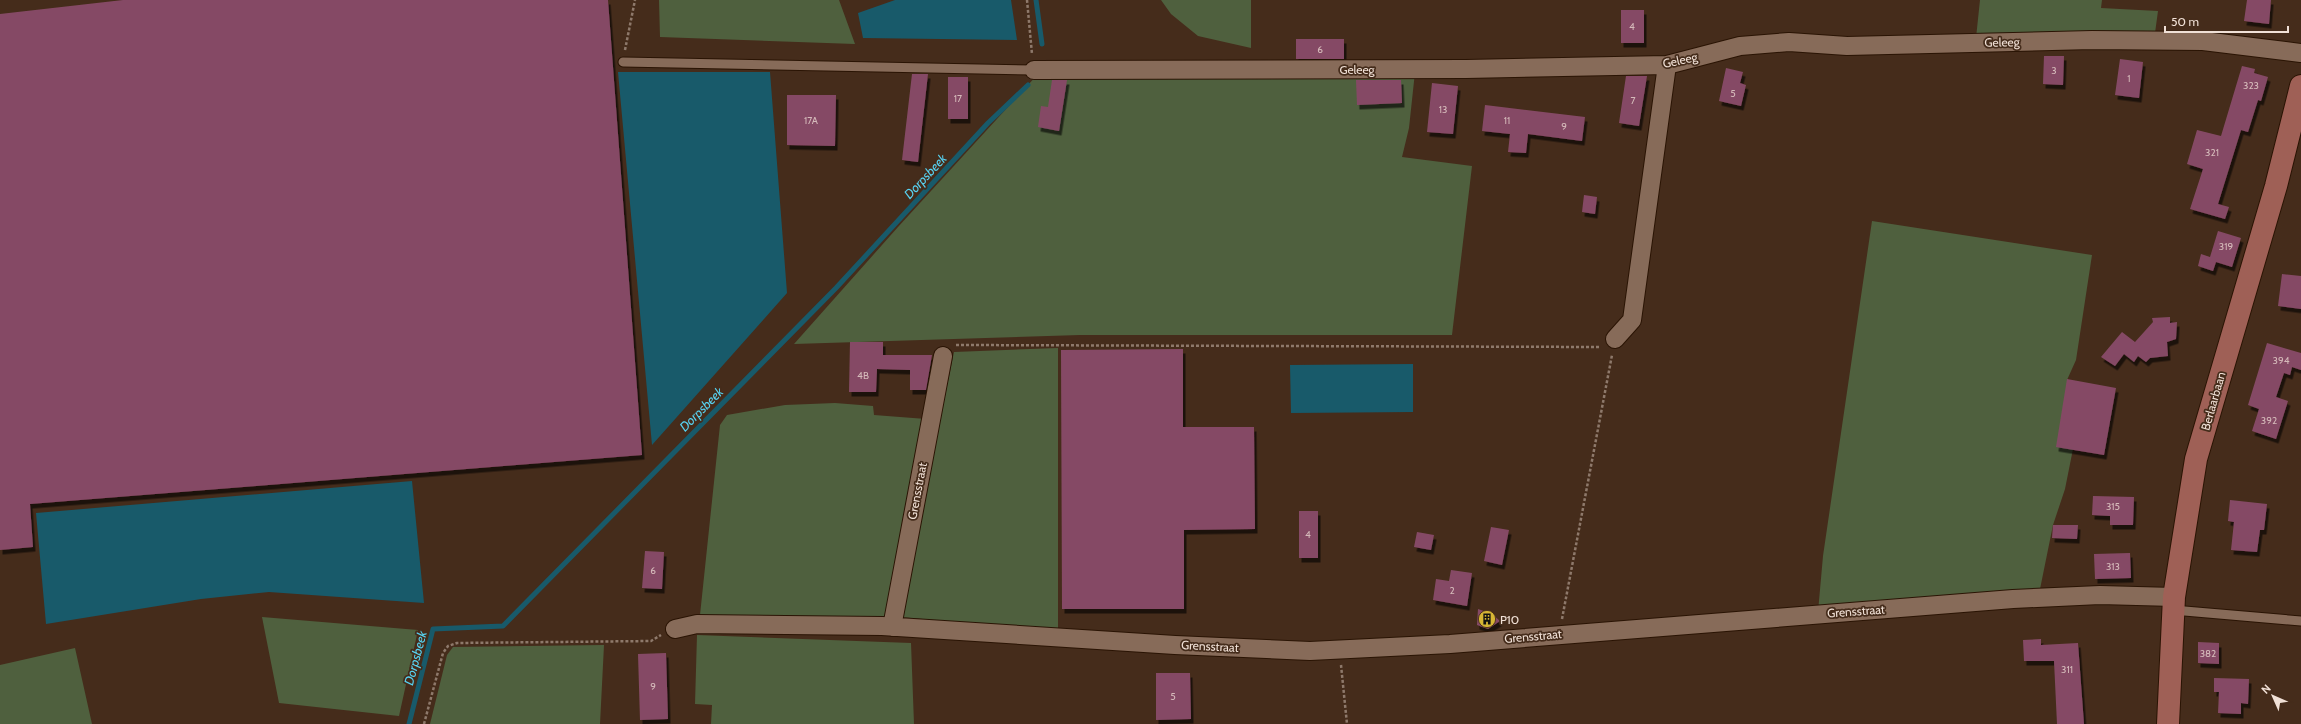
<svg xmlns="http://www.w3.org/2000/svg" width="2301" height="724" viewBox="0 0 2301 724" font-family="Cabin,sans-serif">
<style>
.green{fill:#4f603e}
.water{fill:#185a6a}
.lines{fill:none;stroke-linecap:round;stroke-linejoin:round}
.stream{stroke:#185a6a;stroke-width:5}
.building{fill:#854a65;filter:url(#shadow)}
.lane-casing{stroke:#2a1404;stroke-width:11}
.street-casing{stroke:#2a1404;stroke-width:20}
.secondary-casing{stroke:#2a1404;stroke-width:24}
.path{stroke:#8e796b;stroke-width:2.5;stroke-dasharray:3 2;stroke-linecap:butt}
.lane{stroke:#876b59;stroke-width:9}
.street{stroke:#876b59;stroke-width:18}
.secondary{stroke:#9f6056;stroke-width:22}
.labels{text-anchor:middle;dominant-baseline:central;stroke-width:3.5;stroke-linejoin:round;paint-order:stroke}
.number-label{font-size:10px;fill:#d5baba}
.street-label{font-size:12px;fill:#f0e0d6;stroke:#452c1b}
.poi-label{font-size:12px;fill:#f0e0d6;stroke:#452c1b;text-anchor:start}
.water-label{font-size:13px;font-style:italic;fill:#57d2f1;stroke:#452c1b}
</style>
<defs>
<filter id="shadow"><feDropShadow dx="2.5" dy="4.5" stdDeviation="0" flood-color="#0009"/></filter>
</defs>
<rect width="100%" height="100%" fill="#452c1b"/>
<path class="green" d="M659 0H839L855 44 660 37Z
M1161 0H1251V48L1198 36 1171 14Z
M1980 0H2102L2101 8 2158 11 2155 33 1976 38Z
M1415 72 1409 128 1402 157 1472 166 1452 335H1080L794 344 898 227 1039 73Z
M1872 221 2092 255 2076 360 2067 380 2073 449 2065 489 2053 525 2039 594 1818 612 1823 556Z
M1058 348V631L900 617 954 352Z
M835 403 873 406 874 415 926 419 886 619 700 615 720 425 727 415 785 405Z
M262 617 418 630 399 716 279 703Z
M697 635 911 643 914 724H711L712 705 695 704Z
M604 645 600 724H430L447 655 453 647Z
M75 648 92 724H0V665Z"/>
<path class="water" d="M895 0H1011L1017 40 863 38 858 13Z
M618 72H770L787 293 652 445Z
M1413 364V412L1291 413 1290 365Z
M412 481 424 603 269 592 201 599 46 624 36 513Z"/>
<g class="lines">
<path class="stream" d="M1036 0 1042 44
M409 724 433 629 503 626 836 288 988 123 1028 85"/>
</g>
<path class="building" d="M123 0H608L642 455 30 504 33 547 0 550V14Z
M2247 0H2271L2269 24 2244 21Z
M1621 10H1644V43H1621Z
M1296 39H1344V59H1296Z
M2044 56H2064L2063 85 2043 84Z
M2120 59 2143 62 2139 98 2115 95Z
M2242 66 2255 69 2254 73 2268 77 2261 101 2258 100 2248 132 2241 130 2218 204 2229 207 2225 219 2190 209 2203 169 2187 164 2197 130 2221 136Z
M1726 68 1743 72 1740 83 1746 85 1741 106 1719 101Z
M912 74H928L918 162 902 160Z
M1626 76H1647L1639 126 1619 123Z
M948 77H968V119H948Z
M1052 80H1067L1059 131 1038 127 1041 106 1048 107Z
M1356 80H1401L1402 103 1357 105Z
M1432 83 1458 86 1453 134 1427 132Z
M787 95H836L835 146 787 145Z
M1485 105 1585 117 1582 141 1528 134 1526 153 1508 152 1510 134 1482 131Z
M1584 195 1597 197 1595 214 1582 212Z
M2218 231 2241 238 2232 267 2216 262 2213 271 2198 266 2201 254 2210 257Z
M2282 274 2301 276V309L2278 306Z
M2170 317V323L2177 322 2176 339 2167 342 2168 356 2150 358 2146 362 2138 356 2134 362 2124 354 2115 366 2101 357 2122 332 2135 342 2153 322 2152 318Z
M850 342H883V355H932L926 390H910V370L877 369 876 392H849Z
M2267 343 2301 353V370L2292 367 2290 375 2284 373 2276 397 2288 401 2276 439 2252 431 2259 409 2248 405Z
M1183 349V427H1254L1255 529 1184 530V609H1062L1061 350Z
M2067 379 2116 388 2104 455 2056 447Z
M2093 496 2134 497 2133 525H2110V516L2092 515Z
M2230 500 2267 504 2264 530H2260L2257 552 2231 550 2234 522 2228 521Z
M1299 511H1318V558H1299Z
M2053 525H2078L2077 539 2052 538Z
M1491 527 1509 530 1502 565 1484 561Z
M1417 532 1434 535 1431 550 1414 547Z
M645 551 664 552 662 589 642 588Z
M2130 553 2131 578 2095 579 2094 554Z
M1451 570 1472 573 1467 606 1433 600 1436 579 1449 581Z
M1478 609 1492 614 1500 621 1488 629 1477 625Z
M2041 639V645L2078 643 2084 724H2057L2054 661H2024L2023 640Z
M2198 642 2219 643V664L2198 663Z
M666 653 668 719 640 720 638 654Z
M1156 673H1190L1191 719 1156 720Z
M2214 678 2249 679 2248 704 2241 703V714L2218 713 2219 692H2214Z"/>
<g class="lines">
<defs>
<path id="lane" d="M623 62 1034 70
M2173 610 2301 621"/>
<path id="street" d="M1034 70 1466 69 1667 65 1740 46 1789 42 1847 46 2092 40 2203 41 2301 53
M1615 339 1632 320 1667 65
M892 627 943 356
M675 629 697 624 882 626 1175 645 1310 651 1450 644 2013 599 2100 595 2174 597"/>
<path id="secondary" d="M2168 724 2174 597 2196 459 2276 186 2301 86"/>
</defs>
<use href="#lane" class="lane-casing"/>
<use href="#street" class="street-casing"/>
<use href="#secondary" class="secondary-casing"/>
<path class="path" d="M1027 0 1032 54
M625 50 635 0
M956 345 1601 347
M1562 619 1612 355
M1341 665 1347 724
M424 724 443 653 448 646 457 643 651 641 661 635"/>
<use href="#lane" class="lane"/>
<use href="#street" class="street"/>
<use href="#secondary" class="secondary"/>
</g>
<defs>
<symbol id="building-disc" viewBox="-11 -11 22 22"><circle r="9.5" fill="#d6b534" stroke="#452c1b"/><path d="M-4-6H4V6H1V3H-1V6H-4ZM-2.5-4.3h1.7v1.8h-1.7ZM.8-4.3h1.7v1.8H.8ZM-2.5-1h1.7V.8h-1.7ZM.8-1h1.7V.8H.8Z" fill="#111"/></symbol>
</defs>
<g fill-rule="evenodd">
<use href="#building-disc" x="1477" y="609" width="20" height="20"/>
</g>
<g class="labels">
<g class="number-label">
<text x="1632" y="26">4</text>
<text x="1320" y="49">6</text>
<text x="2054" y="70">3</text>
<text x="2129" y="78">1</text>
<text x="2251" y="85">323</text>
<text x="1733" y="93">5</text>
<text x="958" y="98">17</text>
<text x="1633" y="100">7</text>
<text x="1443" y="109">13</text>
<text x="811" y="120">17A</text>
<text x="1507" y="120">11</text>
<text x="1564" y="126">9</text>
<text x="2212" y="152">321</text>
<text x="2226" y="246">319</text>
<text x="2281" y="360">394</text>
<text x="863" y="375">4B</text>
<text x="2269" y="420">392</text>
<text x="2113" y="506">315</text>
<text x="1308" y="534">4</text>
<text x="2113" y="566">313</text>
<text x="653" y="570">6</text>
<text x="1452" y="590">2</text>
<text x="2208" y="653">382</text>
<text x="2067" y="669">311</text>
<text x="653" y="686">9</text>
<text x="1173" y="696">5</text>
</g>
<g class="street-label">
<text transform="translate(2002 42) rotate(-1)">Geleeg</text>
<text transform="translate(1680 60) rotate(-12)">Geleeg</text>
<text x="1357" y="69">Geleeg</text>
<text transform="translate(2213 401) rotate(-74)">Berlaarbaan</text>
<text transform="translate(917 491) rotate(-79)">Grensstraat</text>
<text transform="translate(1856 611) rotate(-4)">Grensstraat</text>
<text transform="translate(1533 636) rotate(-5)">Grensstraat</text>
<text transform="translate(1210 646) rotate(3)">Grensstraat</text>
</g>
<g class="poi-label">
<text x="1500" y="619">P10</text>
</g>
<g class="water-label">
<text transform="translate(925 176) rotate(-47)">Dorpsbeek</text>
<text transform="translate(701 409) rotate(-45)">Dorpsbeek</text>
<text transform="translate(415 658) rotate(-75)">Dorpsbeek</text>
</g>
</g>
<g transform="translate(2273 696) rotate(315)" stroke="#452c1b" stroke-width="3" paint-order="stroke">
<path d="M0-3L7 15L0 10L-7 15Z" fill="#f0e0d6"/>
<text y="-6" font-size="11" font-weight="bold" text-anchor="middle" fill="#f0e0d6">N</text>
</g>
<path d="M2165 26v6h123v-6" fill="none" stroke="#f0e0d6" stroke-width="2"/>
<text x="2171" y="26" font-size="12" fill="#f0e0d6" stroke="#452c1b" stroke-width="3" paint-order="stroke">50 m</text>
</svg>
